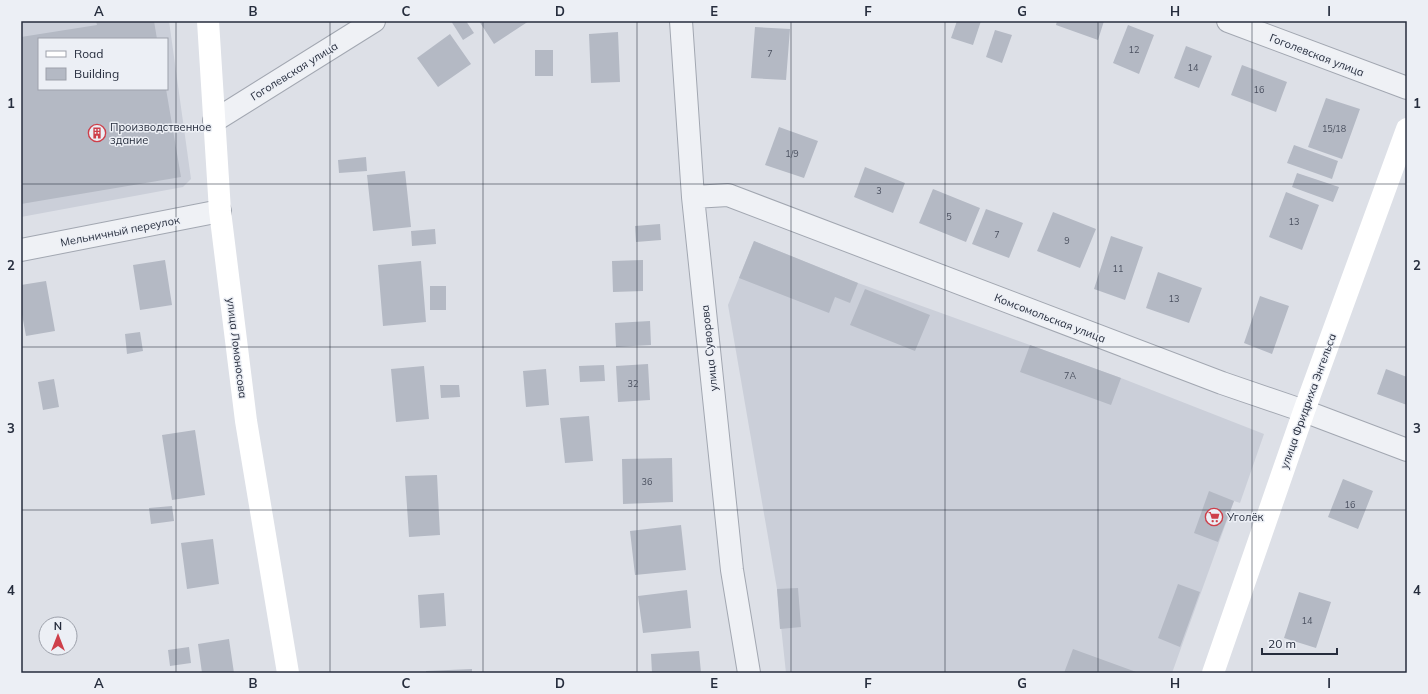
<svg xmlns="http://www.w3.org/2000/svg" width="1428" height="694" viewBox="0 0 1428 694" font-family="Mulish,sans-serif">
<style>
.built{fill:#cbcfd9;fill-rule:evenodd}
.building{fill:#b4b9c4}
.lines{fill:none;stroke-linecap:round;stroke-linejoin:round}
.street-casing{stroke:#a2a7b1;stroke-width:24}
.street{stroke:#eff1f5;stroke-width:22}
.secondary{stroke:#fff;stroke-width:22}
.grid{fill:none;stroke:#262d3d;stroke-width:1;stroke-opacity:0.55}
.labels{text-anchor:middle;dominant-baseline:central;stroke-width:3;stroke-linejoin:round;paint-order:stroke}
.number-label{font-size:9px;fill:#4a505f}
.street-label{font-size:11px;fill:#262d3d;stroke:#eceff5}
.poi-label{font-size:11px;fill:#262d3d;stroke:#eceff5;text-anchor:start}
.neatline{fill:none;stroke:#262d3d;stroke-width:1.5}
.grid-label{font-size:13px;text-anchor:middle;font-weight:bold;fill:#262d3d}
</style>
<rect width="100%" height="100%" fill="#dde0e7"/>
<path class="built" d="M21 21H169L191 179 183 187 21 217ZM39 39H167V89H39Z
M754 241 858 283 1121 378 1264 434 1240 503 1234 501 1172 673H786L777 589 728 305Z"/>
<path class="building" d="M96 21H154L157 39H39V89H166L181 177 21 204V37L97 25Z
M451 21H466L474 33 463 40Z
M479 21H529L494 44Z
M957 21H981L973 45 951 38Z
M1057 21H1104L1098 40 1056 25Z
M1128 25 1154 35 1139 74 1113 63Z
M755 27 790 29 786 80 751 78Z
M995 30 1012 35 1002 63 986 57Z
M618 32 620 82 591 83 589 34Z
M450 34 471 64 438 87 417 58Z
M1186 46 1212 56 1199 88 1174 78Z
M535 50H553V76H535Z
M1242 65 1287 82 1276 112 1231 95Z
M1326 98 1360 109 1342 159 1308 147Z
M779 127 818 141 804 178 765 165Z
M1294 145 1338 161 1332 179 1287 163Z
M366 157 367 171 339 173 338 160Z
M865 167 905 183 893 213 854 197Z
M405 171 411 227 373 231 367 175Z
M1297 173 1339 187 1333 202 1292 187Z
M933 189 980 208 966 242 919 223Z
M1286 192 1319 205 1302 250 1269 237Z
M986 209 1023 223 1009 258 972 244Z
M1053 212 1096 229 1080 268 1037 251Z
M660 224 661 240 636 242 635 226Z
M435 229 436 244 412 246 411 231Z
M1111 236 1143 247 1125 300 1094 289Z
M754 241 858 283 850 303 835 297 829 313 739 278Z
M165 260 172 305 140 310 133 265Z
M643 260V291L613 292 612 261Z
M421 261 426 322 383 326 378 265Z
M1158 272 1202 288 1189 323 1146 308Z
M46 281 55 331 26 336 21 309V285Z
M430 286H446V310H430Z
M865 289 930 315 915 351 850 325Z
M1260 296 1289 306 1272 354 1244 343Z
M650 321 651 345 616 347 615 323Z
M140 332 143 351 127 354 125 334Z
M1030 345 1121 378 1111 405 1020 372Z
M648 364 650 400 618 402 616 366Z
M604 365 605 381 580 382 579 366Z
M424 366 429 419 396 422 391 369Z
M546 369 549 405 526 407 523 371Z
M1386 369 1407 377V405L1377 394Z
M54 379 59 407 43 410 38 382Z
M440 385H459L460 397 441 398Z
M589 416 593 461 565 463 560 418Z
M195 430 205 495 172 500 162 435Z
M672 458 673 502 623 504 622 459Z
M437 475 440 535 409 537 405 476Z
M1343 479 1373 491 1358 529 1328 517Z
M1209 491 1234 501 1218 542 1194 533Z
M172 506 174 521 151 524 149 508Z
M681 525 686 570 635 575 630 531Z
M213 539 219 584 187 589 181 543Z
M1178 584 1200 592 1180 647 1158 638Z
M798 588 801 627 780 629 777 589Z
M687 590 691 628 643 633 638 596Z
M1299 592 1331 602 1316 648 1284 638Z
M444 593 446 626 420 628 418 595Z
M229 639 234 673H202L198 644Z
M189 647 191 663 170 666 168 650Z
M1073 649 1139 673H1064Z
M699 651 701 673H652L651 654Z
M472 669V673H426V671Z"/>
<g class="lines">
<defs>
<path id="street" d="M681 21 693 197 732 570 749 673
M1228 21 1407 88
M214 121 374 21
M693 197 728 195 1222 383 1304 411 1407 450
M21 250 220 211"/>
</defs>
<use href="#street" class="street-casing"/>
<use href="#street" class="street"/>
<path class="secondary" d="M208 21 220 211 246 421 288 673
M1213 673 1304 411 1407 129"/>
</g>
<path class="grid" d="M176 21V673M330 21V673M483 21V673M637 21V673M791 21V673M945 21V673M1098 21V673M1252 21V673M21 184H1407M21 347H1407M21 510H1407"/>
<defs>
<symbol id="building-ring" viewBox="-11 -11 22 22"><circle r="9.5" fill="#eceff5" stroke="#ce3f4a" stroke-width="1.5"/><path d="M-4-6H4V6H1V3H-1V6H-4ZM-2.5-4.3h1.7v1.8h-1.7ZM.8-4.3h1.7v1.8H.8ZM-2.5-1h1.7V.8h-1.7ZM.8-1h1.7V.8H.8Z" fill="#ce3f4a"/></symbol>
<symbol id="supermarket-ring" viewBox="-11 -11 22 22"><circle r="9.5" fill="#eceff5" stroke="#ce3f4a" stroke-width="1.5"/><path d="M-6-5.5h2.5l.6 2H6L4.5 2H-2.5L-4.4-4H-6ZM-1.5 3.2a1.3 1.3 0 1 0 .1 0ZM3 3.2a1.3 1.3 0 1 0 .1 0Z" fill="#ce3f4a"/></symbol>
</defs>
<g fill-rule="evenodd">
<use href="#building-ring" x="87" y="123" width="20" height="20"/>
<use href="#supermarket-ring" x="1204" y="507" width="20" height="20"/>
</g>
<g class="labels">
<g class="number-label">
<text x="1134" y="49">12</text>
<text x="770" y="53">7</text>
<text x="1193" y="67">14</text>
<text x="1259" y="89">16</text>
<text x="1334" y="128">15/18</text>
<text x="792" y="153">1/9</text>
<text x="879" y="190">3</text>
<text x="949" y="216">5</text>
<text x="1294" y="221">13</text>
<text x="997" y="234">7</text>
<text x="1067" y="240">9</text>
<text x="1118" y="268">11</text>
<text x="1174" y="298">13</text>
<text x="1070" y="375">7А</text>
<text x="633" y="383">32</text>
<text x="647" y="481">36</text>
<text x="1350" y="504">16</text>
<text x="1307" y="620">14</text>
</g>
<g class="street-label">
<text transform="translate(1317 55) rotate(21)">Гоголевская улица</text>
<text transform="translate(294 71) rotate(-32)">Гоголевская улица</text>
<text transform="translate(120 231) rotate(-11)">Мельничный переулок</text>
<text transform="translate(1050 318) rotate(21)">Комсомольская улица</text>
<text transform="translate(237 348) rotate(83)">улица Ломоносова</text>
<text transform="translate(709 348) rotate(-96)">улица Суворова</text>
<text transform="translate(1308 401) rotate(-70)">улица Фридриха Энгельса</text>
</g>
<g class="poi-label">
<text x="110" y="127">Производственное<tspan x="110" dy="13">здание</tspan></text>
<text x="1227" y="517">Уголёк</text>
</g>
</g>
<rect width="1428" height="694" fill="none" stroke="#eceff5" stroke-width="44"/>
<rect x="38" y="38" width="130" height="52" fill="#eceff5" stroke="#9da1ab"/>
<rect x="46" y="51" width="20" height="6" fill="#ffffff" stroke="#9da1ab"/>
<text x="74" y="58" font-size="12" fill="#262d3d">Road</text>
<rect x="46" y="68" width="20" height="12" fill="#b4b9c4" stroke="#9da1ab"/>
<text x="74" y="78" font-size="12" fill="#262d3d">Building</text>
<g transform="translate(58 636)"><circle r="19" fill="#eceff5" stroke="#9da1ab"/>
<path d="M0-3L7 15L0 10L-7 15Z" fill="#ce3f4a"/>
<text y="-6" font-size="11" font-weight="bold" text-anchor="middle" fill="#262d3d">N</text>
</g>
<path d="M1262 648v6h75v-6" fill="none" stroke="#262d3d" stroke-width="2"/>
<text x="1268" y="648" font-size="12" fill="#262d3d" stroke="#eceff5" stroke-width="3" paint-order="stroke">20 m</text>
<rect x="22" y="22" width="1384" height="650" class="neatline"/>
<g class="grid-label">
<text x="99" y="16">A</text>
<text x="253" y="16">B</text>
<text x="406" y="16">C</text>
<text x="560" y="16">D</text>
<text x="714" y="16">E</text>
<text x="868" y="16">F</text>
<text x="1022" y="16">G</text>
<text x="1175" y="16">H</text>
<text x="1329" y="16">I</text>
<text x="11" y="108">1</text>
<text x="1417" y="108">1</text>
<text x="11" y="270">2</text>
<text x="1417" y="270">2</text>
<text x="11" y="433">3</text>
<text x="1417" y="433">3</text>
<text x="11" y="595">4</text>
<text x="1417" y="595">4</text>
<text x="99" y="688">A</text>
<text x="253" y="688">B</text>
<text x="406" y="688">C</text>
<text x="560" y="688">D</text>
<text x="714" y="688">E</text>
<text x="868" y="688">F</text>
<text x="1022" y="688">G</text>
<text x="1175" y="688">H</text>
<text x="1329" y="688">I</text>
</g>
</svg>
